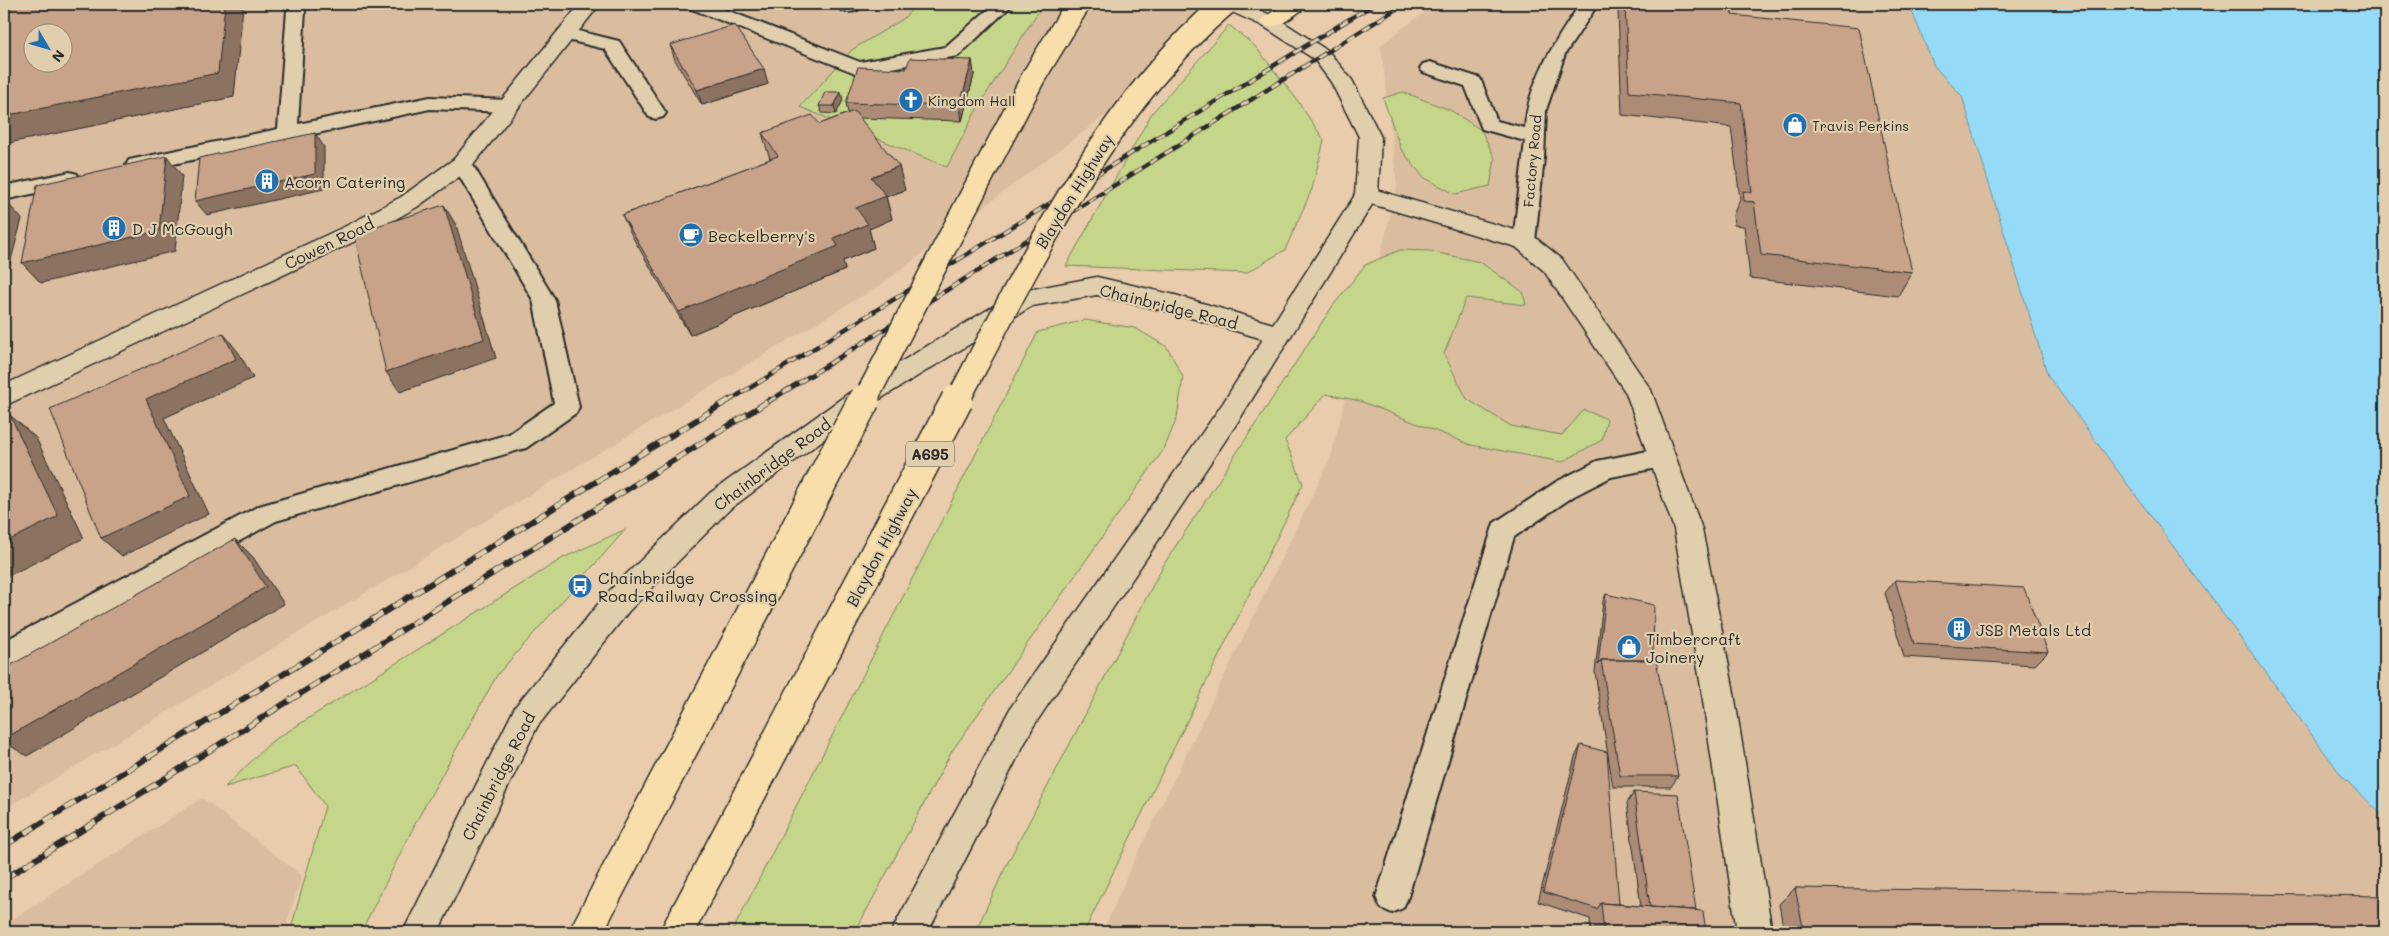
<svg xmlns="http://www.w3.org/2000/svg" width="2389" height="936" viewBox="0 0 2389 936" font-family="Mali,sans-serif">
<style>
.built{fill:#dabd9f;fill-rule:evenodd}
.green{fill:#c5d68b;stroke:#78805b}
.water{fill:#95dbf7;stroke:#6b95a5}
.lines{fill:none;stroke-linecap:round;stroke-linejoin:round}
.service-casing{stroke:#2b2b2b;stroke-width:4}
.minor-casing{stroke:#2b2b2b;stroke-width:3}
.secondary-casing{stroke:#2b2b2b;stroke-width:3}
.primary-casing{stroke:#2b2b2b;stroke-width:3}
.service{fill:#e0ceac;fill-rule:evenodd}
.minor{fill:#e0ceac;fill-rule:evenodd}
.secondary{fill:#e0ceac;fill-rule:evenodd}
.primary{fill:#f8deab;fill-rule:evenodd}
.rail-far1-casing{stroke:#2b2b2b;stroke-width:4.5}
.rail-casing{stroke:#2b2b2b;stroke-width:6}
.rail-far1{stroke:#e0ceac;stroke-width:3;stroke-dasharray:9;stroke-linecap:butt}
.rail{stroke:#e0ceac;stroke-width:4.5;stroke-dasharray:12;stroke-linecap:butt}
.primary-bridge-far1-casing{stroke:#2b2b2b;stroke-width:26;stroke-linecap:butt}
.primary-bridge-casing{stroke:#2b2b2b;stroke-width:34;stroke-linecap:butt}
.primary-bridge-far1{stroke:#f8deab;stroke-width:23}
.primary-bridge{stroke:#f8deab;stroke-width:31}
.wall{fill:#ac8c77;stroke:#2b2b2b}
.shaded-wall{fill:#8c7261;stroke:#2b2b2b}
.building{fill:#c8a38a;stroke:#2b2b2b;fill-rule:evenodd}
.labels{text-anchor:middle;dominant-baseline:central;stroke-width:4.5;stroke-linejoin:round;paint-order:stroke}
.far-poi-label{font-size:14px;fill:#2b2b2b;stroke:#e0ceac;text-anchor:start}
.far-street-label{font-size:14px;fill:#2b2b2b;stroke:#e0ceac}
.shield{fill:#e0ceac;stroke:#615c52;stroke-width:1}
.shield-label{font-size:15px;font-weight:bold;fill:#2b2b2b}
.poi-label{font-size:16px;fill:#2b2b2b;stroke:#e0ceac;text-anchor:start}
.street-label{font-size:16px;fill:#2b2b2b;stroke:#e0ceac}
</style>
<rect width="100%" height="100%" fill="#e8ccab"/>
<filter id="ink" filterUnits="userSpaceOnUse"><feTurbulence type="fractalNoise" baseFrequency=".02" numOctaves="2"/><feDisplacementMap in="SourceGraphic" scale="10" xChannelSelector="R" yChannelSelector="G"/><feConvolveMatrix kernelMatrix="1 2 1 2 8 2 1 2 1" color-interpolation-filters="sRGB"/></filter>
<g filter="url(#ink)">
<path class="built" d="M4 4H1180L1223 26 882 284 4 809ZM32 32H62V62H32Z
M1435 4H1909L1962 96 2048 376 2343 777 2385 818V932H1103L1126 878 1331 457 1397 187 1381 45Z
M202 798 302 876 284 932H4V925Z"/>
<path class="green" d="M917 4H1043L978 107 947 167 800 107 853 49 903 19Z
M1229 25 1255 46 1295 97 1324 140 1312 189 1285 250 1246 273 1066 266 1152 113Z
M1403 92 1450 110 1481 130 1495 158 1490 186 1455 194 1423 177 1401 149 1383 98Z
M1400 250 1429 251 1480 262 1523 292 1526 305 1466 298 1444 354 1467 399 1511 426 1562 435 1584 410 1607 419 1602 440 1562 462 1471 445 1360 401 1326 394 1285 440 1303 484 1084 932H975L1007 864 1164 564 1332 307 1365 265Z
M1085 320 1135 328 1167 347 1183 377 1177 418 1164 449 952 751 855 932H732L1038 332Z
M626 529 497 675 417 820 361 932H290L325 806 296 766 225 787 271 742 563 558Z"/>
<path class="water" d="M1909 4H2385V818L2342 776 2048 376 1962 96 1934 66Z"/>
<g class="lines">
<defs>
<path id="service" d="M686 4H711L860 62 945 47 994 4H1013L958 56 858 74 689 8Z
M835 4H864C857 14 842 15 835 4Z
M1580 4H1598L1565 54 1546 110 1544 158 1535 241 1532 246 1524 248 1516 246 1513 241 1525 141 1482 129 1465 86 1423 72 1420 68 1423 64 1430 62 1480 78 1497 121 1525 128C1528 81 1555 42 1580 4Z
M296 5 302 6 305 10 298 124 430 97 509 100 516 102 519 106 516 110 509 112 430 109 136 172 129 170 126 165 129 160 278 129 287 10 290 6Z
M566 28 619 41 666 113 663 117 656 119 649 117 605 49 559 38 557 34 559 30Z
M462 157 469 159 555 300 579 407 576 413 526 448 276 521 14 664 4 667V641L259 506 509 434 554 403 533 300 452 164 455 159Z
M70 172 77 174 80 179 77 184 4 200V186Z
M1663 448 1672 451 1675 458 1672 465 1611 477 1574 496 1514 537 1408 897 1403 908 1392 913 1381 908 1376 897 1494 523 1556 482 1597 461Z"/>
<path id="minor" d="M580 4H600L470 169 417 207 362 238 4 406V385L346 226 401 197 454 159Z
M1366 187 1532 235 1562 259 1651 390 1702 529 1733 687 1772 932H1737L1701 687 1674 529 1626 393 1544 271 1516 247 1358 200 1354 195 1358 190Z"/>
<path id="secondary" d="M1220 4H1246L1277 18 1328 51 1352 80 1381 137 1378 195 1241 417 1033 727 928 932H891L1011 707 1223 403 1263 339 1174 313 1097 295 1032 306 867 407 730 509 629 611 537 727 438 932H403L515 707 607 593 710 493 849 393 1017 292 1097 277 1175 295 1273 324 1355 195 1359 137 1331 82 1314 59 1263 26 1223 8Z"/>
<path id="primary" d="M1285 4H1308L1305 8C1292 16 1279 30 1263 26L1260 22 1263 18Z"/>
</defs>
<use href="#service" class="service-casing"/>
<use href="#minor" class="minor-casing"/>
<use href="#secondary" class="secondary-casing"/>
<use href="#primary" class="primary-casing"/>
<use href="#service" class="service"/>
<use href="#minor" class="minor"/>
<use href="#secondary" class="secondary"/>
<use href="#primary" class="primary"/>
<defs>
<path id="rail-far1" d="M727 402 1374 4
M768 402 1404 4"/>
<path id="rail" d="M4 846 729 400
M4 879 770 400"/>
</defs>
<use href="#rail-far1" class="rail-far1-casing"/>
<use href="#rail" class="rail-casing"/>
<use href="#rail-far1" class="rail-far1"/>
<use href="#rail" class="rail"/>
<defs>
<path id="primary-bridge-far1" d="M864 402 1034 76 1078 4
M957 402C1029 264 1105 106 1225 4"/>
<path id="primary-bridge" d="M586 932 864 400
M677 932 957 400"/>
</defs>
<use href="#primary-bridge-far1" class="primary-bridge-far1-casing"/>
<use href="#primary-bridge" class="primary-bridge-casing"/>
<use href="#primary-bridge-far1" class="primary-bridge-far1"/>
<use href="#primary-bridge" class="primary-bridge"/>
</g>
<path class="wall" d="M1620 4H1731L1732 15 1912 272 1898 296 1750 278 1744 226 1734 225 1733 215 1740 199 1731 127 1622 115 1618 11Z
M670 45 764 69 768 84 702 105 675 60Z
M972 60 974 75 962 121 860 118 905 190 886 197 892 219 869 229 874 248 843 261 845 270 690 335 633 238 622 215 770 159 762 133 820 124 848 113 846 103 906 69Z
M843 100 836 114 822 113 819 106Z
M1895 580 2048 652 2035 665 1904 657 1885 593Z
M1606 594 1653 660 1678 776 1671 787H1613L1595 672 1603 601Z
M1581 745 1619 904 1641 906 1627 803 1634 792 1696 910 1706 932H1591L1590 919 1538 902 1575 757Z
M1795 888 2385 932H1784L1779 904Z"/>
<path class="shaded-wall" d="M225 4H261L243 7 234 97 4 144V116Z
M972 60 974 75 962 121 960 106Z
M764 69 768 84 702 105 697 90Z
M841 92 843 100 836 114 834 106Z
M315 133 324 147V189L207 215 195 201Z
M167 156 182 176 175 251 41 283 22 263Z
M899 166 905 190 886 197 892 219 869 229 874 248 843 261 845 270 690 335 679 312 856 208 871 177Z
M4 199 22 219 4 286Z
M444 205 456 225 496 358 400 392 386 372Z
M223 333 239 353 253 378 164 418 209 514 122 556 101 538 146 399Z
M10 415 36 438 84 538 4 578V543Z
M235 539 253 557 284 604 27 756 4 742V739Z"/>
<path class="building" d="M4 4H225L218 73 4 116ZM32 32H62V62H32Z
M1625 4H1731L1732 15 1859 28 1912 272 1761 255 1754 202 1744 201 1743 191 1752 193 1741 103 1629 92Z
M735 25 764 69 697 90 670 45Z
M910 58 972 60 960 106 846 103 858 67 906 69Z
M825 92H841L834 106H819Z
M854 111 899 166 871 177 886 196 856 208 868 224 833 238 838 246 679 312 622 215 778 156 762 133 812 115 820 124Z
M315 133V174L195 201 199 158Z
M167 156 159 231 22 263 37 185Z
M444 205 484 339 386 372 354 233Z
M223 333 236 359 146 399 190 496 101 538 50 409Z
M10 415 58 516 4 543V418Z
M235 539 266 587 4 739V669Z
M1895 580 2024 588 2048 652 1914 644Z
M1606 594 1654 605 1653 660H1601L1598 665Z
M1601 660H1656L1678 776H1620Z
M1581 745 1607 752 1619 904 1601 903 1597 909 1543 892Z
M1634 792 1678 794 1696 910 1650 907Z
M1795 888 2385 896V932H1804Z
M1601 903 1703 911 1706 932H1604Z"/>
</g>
<defs>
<symbol id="church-disc" viewBox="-11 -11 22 22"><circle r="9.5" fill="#1f6fb2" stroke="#e0ceac"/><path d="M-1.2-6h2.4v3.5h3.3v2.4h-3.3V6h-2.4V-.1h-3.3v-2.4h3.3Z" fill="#fff"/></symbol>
<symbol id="shop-disc" viewBox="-11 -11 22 22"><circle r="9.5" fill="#1f6fb2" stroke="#e0ceac"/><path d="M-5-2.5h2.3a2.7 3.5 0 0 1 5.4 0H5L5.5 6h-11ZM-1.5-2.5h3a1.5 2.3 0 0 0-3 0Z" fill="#fff"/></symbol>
<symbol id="building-disc" viewBox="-11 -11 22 22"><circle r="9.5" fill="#1f6fb2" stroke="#e0ceac"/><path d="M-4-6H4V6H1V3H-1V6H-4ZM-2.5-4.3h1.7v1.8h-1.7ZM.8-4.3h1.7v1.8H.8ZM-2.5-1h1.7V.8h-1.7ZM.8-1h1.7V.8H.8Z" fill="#fff"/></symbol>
<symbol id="cafe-disc" viewBox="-11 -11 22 22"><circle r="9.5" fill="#1f6fb2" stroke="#e0ceac"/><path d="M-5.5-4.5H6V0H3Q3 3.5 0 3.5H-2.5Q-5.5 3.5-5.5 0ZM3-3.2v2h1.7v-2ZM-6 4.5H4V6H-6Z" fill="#fff"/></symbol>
<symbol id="bus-disc" viewBox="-11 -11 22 22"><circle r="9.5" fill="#1f6fb2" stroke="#e0ceac"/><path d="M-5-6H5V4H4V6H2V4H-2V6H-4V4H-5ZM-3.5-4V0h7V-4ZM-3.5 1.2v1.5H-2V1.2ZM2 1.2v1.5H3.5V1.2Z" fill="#fff"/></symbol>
</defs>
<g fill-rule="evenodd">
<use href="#church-disc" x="897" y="86" width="28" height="28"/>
<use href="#shop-disc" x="1781" y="111" width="28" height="28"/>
<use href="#building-disc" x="253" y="167" width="28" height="28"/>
<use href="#building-disc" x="100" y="214" width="28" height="28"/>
<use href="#cafe-disc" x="677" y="221" width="28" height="28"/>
<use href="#bus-disc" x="566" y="572" width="28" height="28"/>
<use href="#building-disc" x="1945" y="615" width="28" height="28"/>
<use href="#shop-disc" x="1615" y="633" width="28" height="28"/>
</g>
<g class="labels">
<g class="far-poi-label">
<text x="928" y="100">Kingdom Hall</text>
<text x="1812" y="125">Travis Perkins</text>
</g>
<g class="far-street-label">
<text transform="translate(1532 161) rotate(-85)">Factory Road</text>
</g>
<rect class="shield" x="906" y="441.5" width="48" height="25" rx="4"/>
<g class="shield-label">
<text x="930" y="454">A695</text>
</g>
<g class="poi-label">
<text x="284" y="181">Acorn Catering</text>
<text x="132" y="228">D J McGough</text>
<text x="708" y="235">Beckelberry's</text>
<text x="598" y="577">Chainbridge<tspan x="598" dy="18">Road-Railway Crossing</tspan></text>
<text x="1976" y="629">JSB Metals Ltd</text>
<text x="1646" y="638">Timbercraft<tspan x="1646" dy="18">Joinery</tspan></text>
</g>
<g class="street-label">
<text transform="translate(1074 191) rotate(-58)">Blaydon Highway</text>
<text transform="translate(329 243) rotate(-26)">Cowen Road</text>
<text transform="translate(1169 306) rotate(14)">Chainbridge Road</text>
<text transform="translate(772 464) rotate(-37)">Chainbridge Road</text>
<text transform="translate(881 547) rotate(-62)">Blaydon Highway</text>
<text transform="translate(498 776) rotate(-63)">Chainbridge Road</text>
</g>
</g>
<rect width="2389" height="936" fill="none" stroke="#e0ceac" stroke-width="20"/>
<rect x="10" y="10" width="2369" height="916" fill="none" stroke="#2b2b2b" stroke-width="2" filter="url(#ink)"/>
<g transform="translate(48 48) rotate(128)"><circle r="24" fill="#e0ceac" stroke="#988d78"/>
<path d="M0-4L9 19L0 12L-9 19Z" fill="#1f6fb2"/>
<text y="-8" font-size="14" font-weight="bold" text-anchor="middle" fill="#2b2b2b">N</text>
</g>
</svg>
